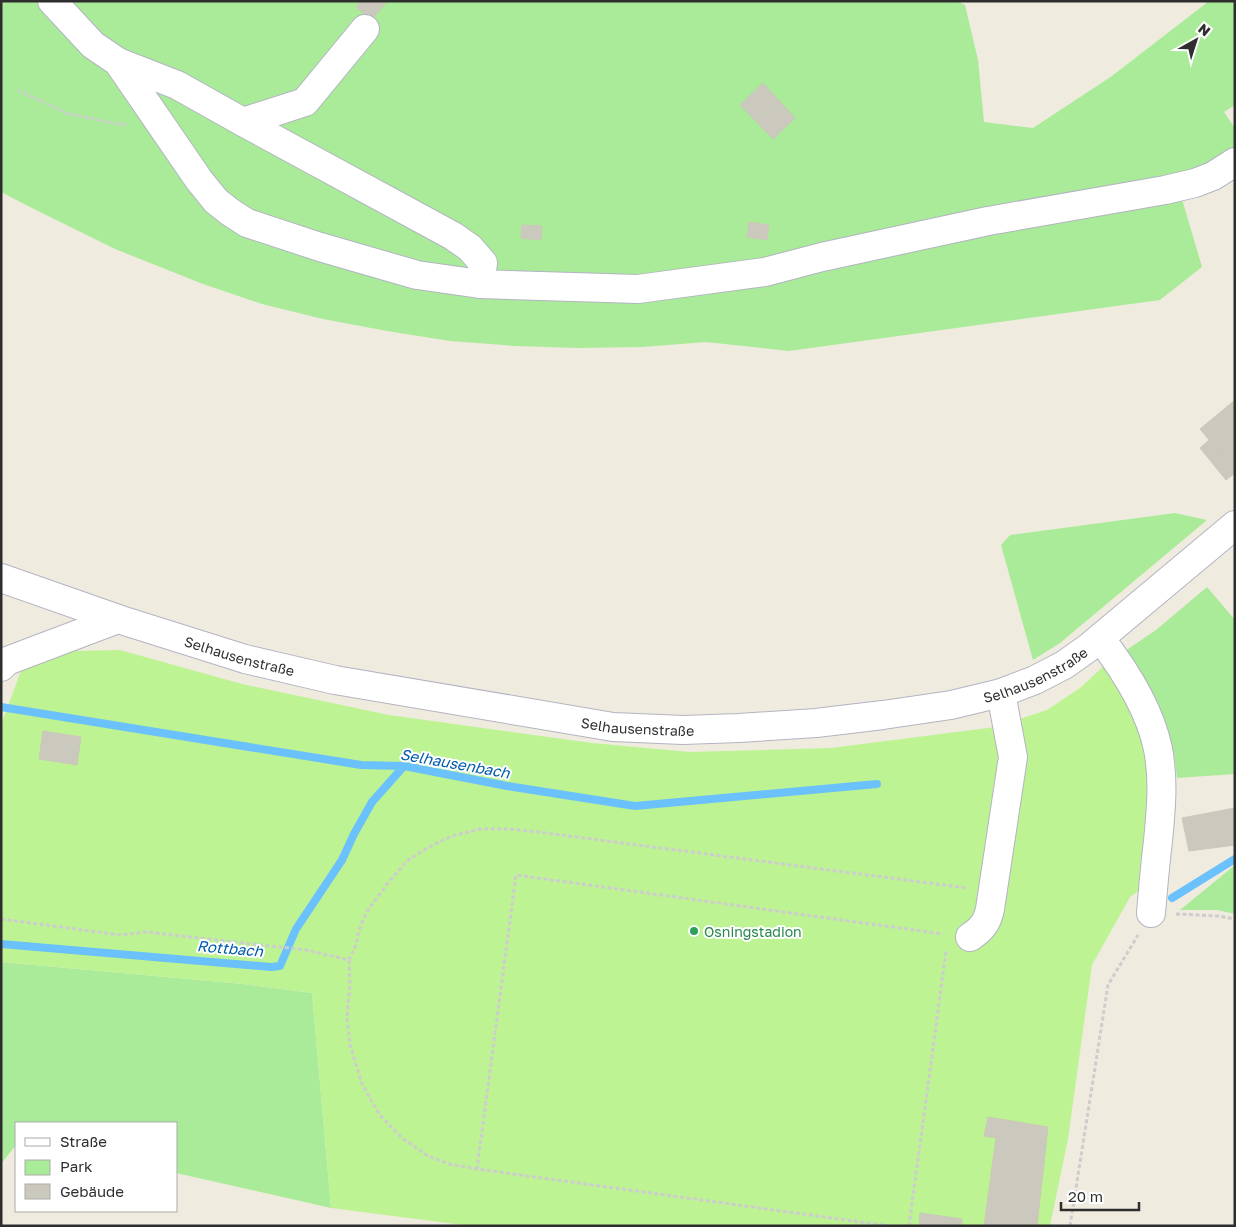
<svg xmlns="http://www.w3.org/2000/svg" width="1236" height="1227" viewBox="0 0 1236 1227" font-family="'Golos Text',sans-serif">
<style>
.green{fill:#a9eb98}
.pitch{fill:#bdf393}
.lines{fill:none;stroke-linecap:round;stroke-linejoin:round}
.stream{stroke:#6ac1fb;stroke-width:8}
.building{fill:#cbc9be;stroke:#ccc8b8}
.minor-casing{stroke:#b3b4c2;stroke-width:30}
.path{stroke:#cdcdcd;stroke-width:3;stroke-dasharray:4 2.5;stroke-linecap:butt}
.minor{stroke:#fff;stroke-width:28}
.leisure-dot{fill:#2e9e5b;stroke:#fff;stroke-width:2}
.labels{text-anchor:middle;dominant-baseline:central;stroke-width:4;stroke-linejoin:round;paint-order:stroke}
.street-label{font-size:14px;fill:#2e2e2e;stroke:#fff}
.leisure-label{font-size:14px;fill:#27864d;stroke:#fff;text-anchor:start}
.water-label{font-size:15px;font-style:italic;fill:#005caf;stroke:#fff}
</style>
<rect width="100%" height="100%" fill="#f0ebdf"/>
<path class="green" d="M1 1H957L965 5 978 60 984 122 1033 128 1112 76 1209 1H1235V105L1224 112 1235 128V147L1196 173 1216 190 1182 199 1202 267 1160 300 789 351 706 342 642 347 578 348 515 346 450 341 387 331 323 319 262 304 203 284 115 249 32 208 1 192Z
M1175 513 1207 520 1060 643 1033 660 1001 545 1010 535Z
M1207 587 1235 620V774L1177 778 1174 753 1125 651 1156 630Z
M1235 865V914L1217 910H1180Z
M1 962 243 984 312 993 331 1208 176 1173V1123H16V1145L1 1164Z"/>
<path class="pitch" d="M120 650 242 684 389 715 592 743 690 752 831 748 996 727 1047 710 1080 688 1108 662 1154 757 1142 888 1130 897 1092 965 1068 1139 1050 1226H471L331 1208 312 993 243 984 1 962V725L22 668 74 651Z"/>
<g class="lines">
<path class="stream" d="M1 707 361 765 404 766 507 786 635 806 877 784
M1172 898 1235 859
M1 944 271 967 280 966 296 929 342 860 354 834 372 802 404 766"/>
</g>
<path class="building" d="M361 1H387L372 20 356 7Z
M763 83 795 118 773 139 740 105Z
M749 222 769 225 767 240 747 237Z
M522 225 542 226 541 240 521 238Z
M1235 400V461L1230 465 1200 429Z
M1209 440 1230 465 1235 461V473L1226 480 1200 448Z
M43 731 81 737 77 765 39 759Z
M1235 808V845L1189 851 1182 818Z
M988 1117 1048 1127 1037 1226H984L996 1138 984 1136Z
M920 1213 962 1219V1226H919Z"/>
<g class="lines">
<defs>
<g id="minor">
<path d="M52 1 93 45 118 62 199 180 216 201 230 212 247 223 320 247 417 275 480 284 638 289 765 272 822 257 988 221 1165 190 1195 183 1213 176 1235 162"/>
<path d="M118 62 177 85 243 122 453 236 470 248 483 263 480 284"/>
<path d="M243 122 305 102 365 29"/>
<path id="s1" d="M1 578 118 619 245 659 335 680 613 727 683 730 739 728 816 723 883 715 951 705 1001 693 1035 680 1064 665 1088 648 1235 525"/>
<path d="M1100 638C1124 669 1150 710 1158 749 1164 781 1161 809 1158 841 1155 865 1153 889 1151 913"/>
<path d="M1 667 7 661 118 619"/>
<path d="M970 937C982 929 987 923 990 909L1013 757 1001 693"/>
</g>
</defs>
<use href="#minor" class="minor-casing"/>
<path class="path" d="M18 90 66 113 122 125 128 123
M1176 914 1218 916 1235 919
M1 919 120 935 146 932 306 950 349 960 356 945 359 930 366 913 387 884 407 861 429 847 452 836 480 829H508L538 832 967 888
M349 960 350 984 347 1018 350 1045 362 1084 379 1114 402 1138 428 1156 449 1164 477 1169
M890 1226 477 1169 516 875 943 934
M909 1226 946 951
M1070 1226 1108 985 1138 935"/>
<use href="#minor" class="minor"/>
</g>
<circle class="leisure-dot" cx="694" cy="931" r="5"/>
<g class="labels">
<g class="street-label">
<text stroke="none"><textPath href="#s1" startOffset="251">Selhausenstraße</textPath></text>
<text stroke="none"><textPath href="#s1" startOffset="1061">Selhausenstraße</textPath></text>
<text stroke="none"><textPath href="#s1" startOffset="656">Selhausenstraße</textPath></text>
</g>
<g class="leisure-label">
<text x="704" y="931">Osningstadion</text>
</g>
<g class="water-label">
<text transform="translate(455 763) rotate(10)">Selhausenbach</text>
<text transform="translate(230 948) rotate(5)">Rottbach</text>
</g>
</g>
<rect width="1236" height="1227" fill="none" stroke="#2e2e2e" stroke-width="5"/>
<rect x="15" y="1122" width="162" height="90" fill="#ffffff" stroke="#ababab"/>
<rect x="25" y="1138" width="25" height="8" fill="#ffffff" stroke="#ababab"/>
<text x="60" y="1147" font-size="15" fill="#2e2e2e">Straße</text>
<rect x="25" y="1160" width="25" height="15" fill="#a9eb98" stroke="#ababab"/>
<text x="60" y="1172" font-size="15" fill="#2e2e2e">Park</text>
<rect x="25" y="1184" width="25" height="15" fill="#cbc9be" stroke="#ababab"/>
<text x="60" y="1197" font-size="15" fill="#2e2e2e">Gebäude</text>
<g transform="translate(1196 40) rotate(39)" stroke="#ffffff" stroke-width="4" paint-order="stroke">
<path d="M0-4L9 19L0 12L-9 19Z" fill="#2e2e2e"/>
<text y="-8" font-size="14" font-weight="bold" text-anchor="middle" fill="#2e2e2e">N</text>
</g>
<path d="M1061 1202v8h78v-8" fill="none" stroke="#2e2e2e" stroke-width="2.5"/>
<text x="1068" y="1202" font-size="15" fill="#2e2e2e" stroke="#ffffff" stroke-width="4" paint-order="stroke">20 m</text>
</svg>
